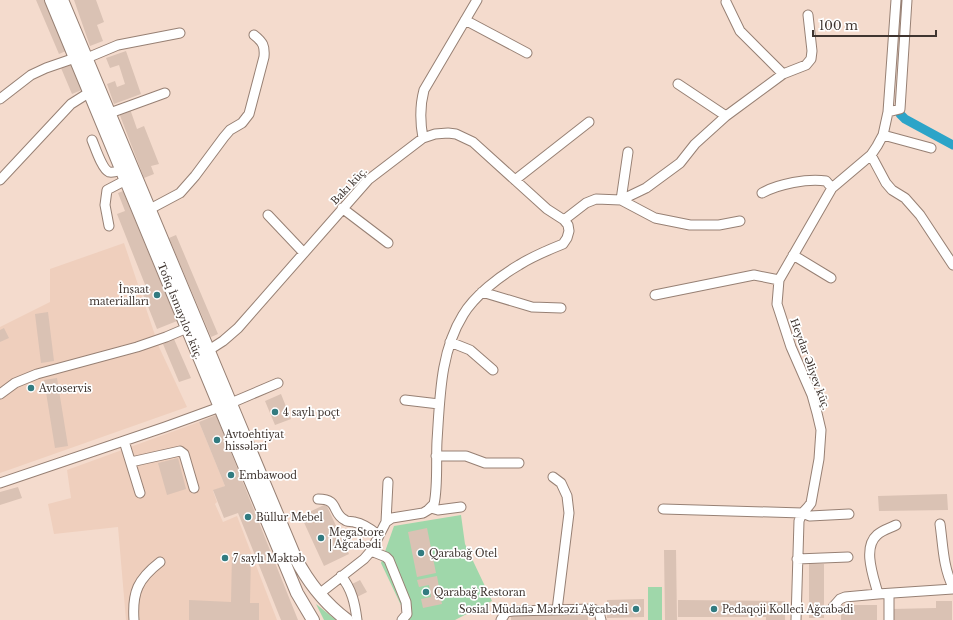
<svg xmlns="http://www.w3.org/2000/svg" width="953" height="620" viewBox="0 0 953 620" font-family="'Libre Baskerville',serif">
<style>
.built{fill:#efcfbd}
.green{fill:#9fd7aa}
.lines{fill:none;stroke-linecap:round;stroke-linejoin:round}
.canal{stroke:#2ca4c8;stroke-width:9}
.building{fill:#dac2b4}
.minor-casing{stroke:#978074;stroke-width:11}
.major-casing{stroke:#978074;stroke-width:14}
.minor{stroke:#fff;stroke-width:9}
.major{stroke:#fff;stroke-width:12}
.poi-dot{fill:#327b80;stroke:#fff;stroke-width:1.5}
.labels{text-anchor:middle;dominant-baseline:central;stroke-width:3.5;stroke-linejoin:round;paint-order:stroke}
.street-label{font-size:10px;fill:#3f3530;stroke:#fff}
.poi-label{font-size:10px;fill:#3f3530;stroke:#fff;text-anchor:start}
</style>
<rect width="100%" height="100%" fill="#f4dbcd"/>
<path class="built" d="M124 243 159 347 187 407 0 473V327L50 302V269Z
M199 422 225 486 213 491 217 502 215 504 223 522 237 516 277 620H126L118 527 54 534 48 504 71 498 67 470Z"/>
<path class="green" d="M461 515 465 544 492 601 455 620H408L381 563 394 526Z
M648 587H662V620H648Z
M316 604 336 620H324Z"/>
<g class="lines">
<path class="canal" d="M900 114 905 119 953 145"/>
</g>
<path class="building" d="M36 0H45L66 51 59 54Z
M74 0H96L104 22 97 25 103 41 90 46Z
M126 51 141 94 114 104 107 84 115 81 117 87 125 84 119 65 110 68 106 58Z
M72 63 84 89 72 94 61 68Z
M130 109 137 129 144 126 159 164 151 166 154 174 144 178 119 113Z
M123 191 177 321 157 329 143 294 148 292 117 214 125 211 118 193Z
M176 235 218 334 211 337 169 238Z
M48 312 54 361 41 363 35 314Z
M4 328 9 338 0 342V330Z
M174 339 191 378 179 382 163 344Z
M57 378 68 446 55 448 44 380Z
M281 394 291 419 275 425 265 401Z
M216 415 298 620H281L238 513 224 518 213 490 225 486 199 422Z
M178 458 186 489 167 495 158 463Z
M18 487 22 498 0 505V492Z
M947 494 948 510 879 511 878 496Z
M326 504 349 554 324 566 301 516Z
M427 528 436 573 417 577 408 532Z
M664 550H676L677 620H665Z
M232 554H251L250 603H259V620H189V600L231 602Z
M809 564H824V618H809Z
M437 576 442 604 423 608 421 599 431 597 429 585 419 587 417 580Z
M360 580 367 592 357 597 350 585Z
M644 599V617L607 618V600Z
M678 600 785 601V620H766V617H678Z
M936 601H952V620H892V609L936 608Z
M841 605H877V620H841Z
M588 615V620H511V616Z"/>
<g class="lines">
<defs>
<path id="minor" d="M726 2 740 31 783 74
M465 20 527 53
M87 58 118 45 180 33
M678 84 726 116
M0 99 31 75 46 68 75 58
M888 112 900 109 907 0
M110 113 165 93
M883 135 931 148
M92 140C95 147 102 169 109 172 113 173 118 171 122 170
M628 152 621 200 655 218 690 225H719L740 221
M871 155 886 183 892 190 905 198 920 215 953 265
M0 180 71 104 90 92
M515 180 589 122
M762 193C778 184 808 178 826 181L832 188
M342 208 388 243
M150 209 180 193 195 176 224 137 230 130 242 123 249 114 264 57C265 46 263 42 254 35
M268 215 304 253
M564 220 586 203 596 199 621 200 646 188 680 163 695 144 726 116 783 74 806 65 811 59 812 51 808 15
M109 226 105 205 107 190 126 180
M793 255 831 278
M482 292 532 307 561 308
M655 295 754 275 779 280
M450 342 470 350 493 370
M209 350 223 341 238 328 368 180 423 138C420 122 420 105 424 90L477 0
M0 394 15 383 37 374 137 347 166 337 187 328
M405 400 439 404
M231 403 278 383
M124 441 140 493
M436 456H466L485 463H519
M131 462 180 451 184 454 194 488
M553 477 561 483 567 496 569 513 557 610
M0 483 165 427 220 407
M318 499C340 499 331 513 345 520 347 522 351 521 354 522 364 524 371 529 378 535
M431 508 438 510 461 507
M663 509 802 513 810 516 849 514
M386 522 388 482
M940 524C943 545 943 567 953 587
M896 525C890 528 882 530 877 535 862 548 874 578 878 594L953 589
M371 551 386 557 389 560 406 602 407 614 402 620
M797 559 848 557
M341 576C352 589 355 604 357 620
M319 594 364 559 371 551 386 522 392 518 423 513 428 510 434 504C438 487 436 460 437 441 440 398 440 352 463 315 474 296 500 276 519 265 533 256 548 250 563 244L567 238 569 231 568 225 564 220 547 209 473 142 456 134 448 133 435 134 423 138
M833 607 840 599 845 597 878 594
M134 620C132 592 138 579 160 562
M501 620 506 612 513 611 593 609 599 612 601 620
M796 620 799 521C802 510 805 512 811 503L819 459 821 430 817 413 812 395 791 347 777 304 779 280 832 188 871 155 877 146 883 135 888 112 896 0
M889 620V594"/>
<path id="major" d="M51 0 297 593 313 620
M62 0 295 557C308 582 324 603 347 620"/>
</defs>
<use href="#minor" class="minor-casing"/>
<use href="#major" class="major-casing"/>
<use href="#minor" class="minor"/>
<use href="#major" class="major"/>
</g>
<g class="poi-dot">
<circle cx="157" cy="295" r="4"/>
<circle cx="31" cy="388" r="4"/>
<circle cx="275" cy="412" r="4"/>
<circle cx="217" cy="440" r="4"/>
<circle cx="231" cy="475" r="4"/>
<circle cx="248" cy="517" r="4"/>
<circle cx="321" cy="538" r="4"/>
<circle cx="421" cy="553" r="4"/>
<circle cx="225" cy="558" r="4"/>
<circle cx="426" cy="592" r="4"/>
<circle cx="636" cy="609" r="4"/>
<circle cx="714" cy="609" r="4"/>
</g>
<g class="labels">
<g class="street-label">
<text transform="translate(349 186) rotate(-46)">Bakı küç.</text>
<text transform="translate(180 311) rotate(68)">Tofiq İsmayılov küç.</text>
<text transform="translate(810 364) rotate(70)">Heydar Əliyev küç.</text>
</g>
<g class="poi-label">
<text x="149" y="289" text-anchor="end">İnşaat<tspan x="149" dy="12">materialları</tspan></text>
<text x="39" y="388">Avtoservis</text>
<text x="283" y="412">4 saylı poçt</text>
<text x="225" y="434">Avtoehtiyat<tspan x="225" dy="12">hissələri</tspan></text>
<text x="239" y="475">Embawood</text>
<text x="256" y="517">Büllur Mebel</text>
<text x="329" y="532">MegaStore<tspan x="329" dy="12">| Ağcabədi</tspan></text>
<text x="429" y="553">Qarabağ Otel</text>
<text x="233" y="558">7 saylı Məktəb</text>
<text x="434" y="592">Qarabağ Restoran</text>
<text x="628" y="609" text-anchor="end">Sosial Müdafiə Mərkəzi Ağcabədi</text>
<text x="722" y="609">Pedaqoji Kolleci Ağcabədi</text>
</g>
</g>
<path d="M813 30v6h123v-6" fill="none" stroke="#3f3530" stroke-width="2"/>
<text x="819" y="30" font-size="12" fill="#3f3530" stroke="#ffffff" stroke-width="3" paint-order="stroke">100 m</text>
</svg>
